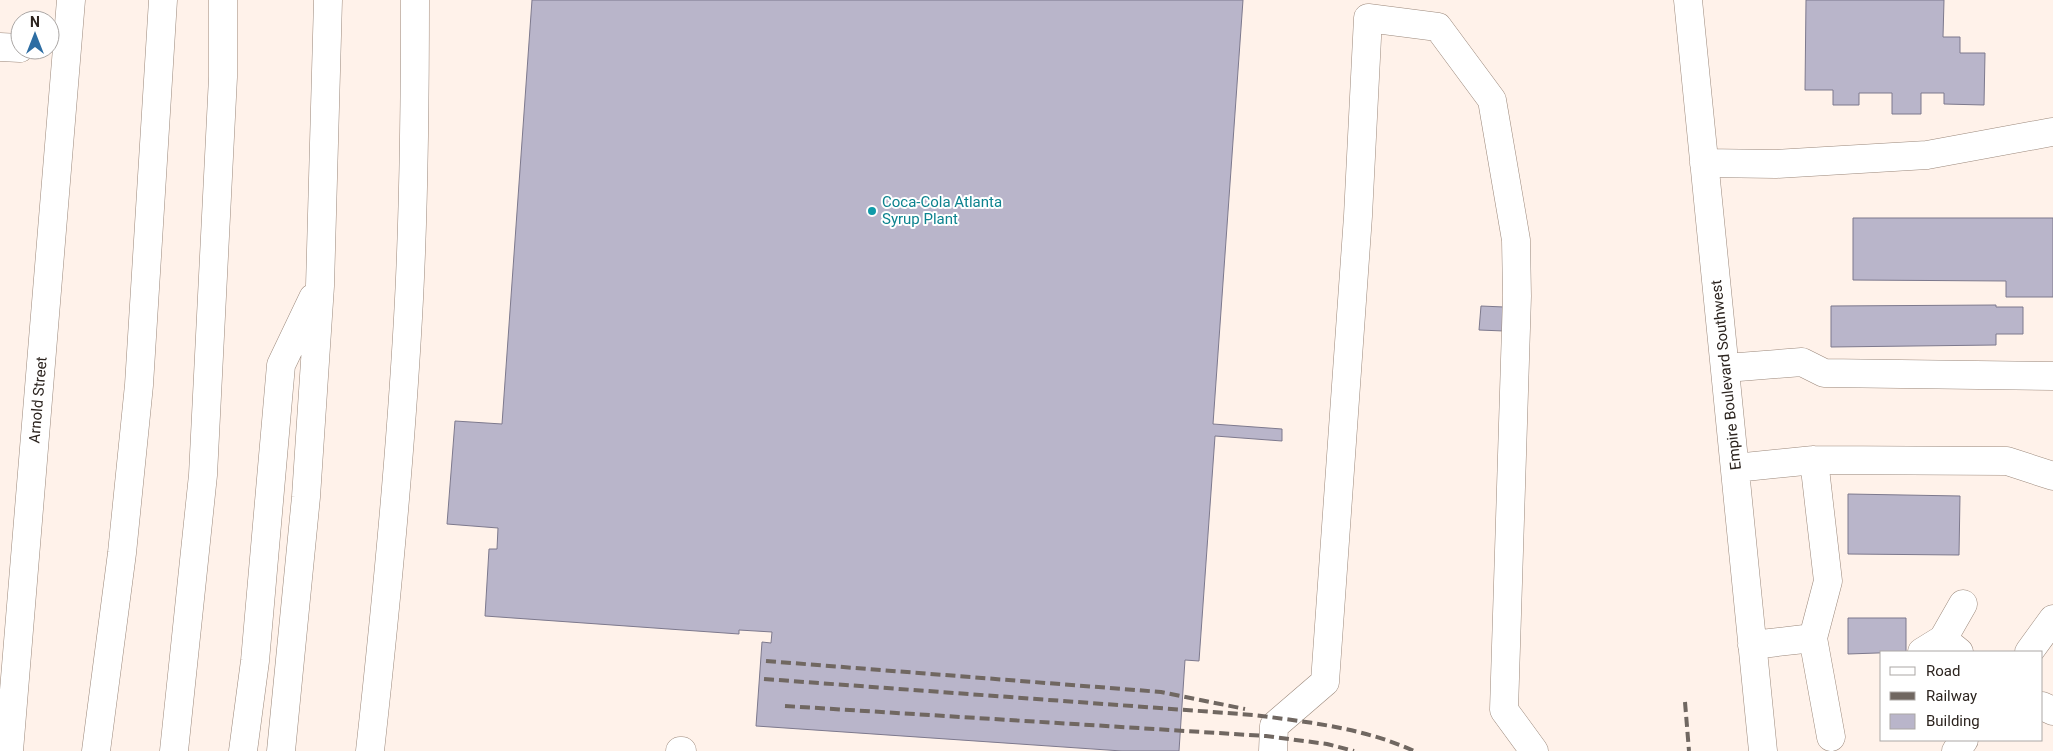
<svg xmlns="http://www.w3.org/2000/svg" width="2053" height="751" viewBox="0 0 2053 751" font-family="Roboto,sans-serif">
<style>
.building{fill:#b9b5ca;stroke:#7d798d}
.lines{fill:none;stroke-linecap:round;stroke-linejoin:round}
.minor-casing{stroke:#9b887b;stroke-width:29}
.highway-casing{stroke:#9b887b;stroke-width:29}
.minor{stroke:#fff;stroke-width:28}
.highway{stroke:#fff;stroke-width:28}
.rail{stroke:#706761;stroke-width:4;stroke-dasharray:10 5;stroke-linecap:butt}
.culture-dot{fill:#0f9aa8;stroke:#fff;stroke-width:2}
.labels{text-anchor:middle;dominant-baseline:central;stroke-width:4;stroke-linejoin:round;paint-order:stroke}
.culture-label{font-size:15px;fill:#0d838f;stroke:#fff;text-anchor:start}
.street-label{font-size:15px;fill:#2c241f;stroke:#fff}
</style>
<rect width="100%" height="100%" fill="#fff2ea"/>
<path class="building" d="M532 0H1243L1213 424 1282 429V441L1215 436 1199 661 1185 660 1179 751H1122L756 726 762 642 771 643 772 632 739 630V634L485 616 489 549H497L498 528 447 524 455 421 502 424Z
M1806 0H1944L1943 37H1960V53H1985L1984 105 1944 104V93H1921V114H1892V93H1859V105H1833V90H1805Z
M1853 218H2053V297H2006V281L1853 280Z
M1996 305V307H2023V334H1996V345L1831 347V306Z
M1481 306 1504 307V331L1479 330Z
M1848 494 1960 496 1959 555 1848 554Z
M1848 618H1906V652L1848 654Z"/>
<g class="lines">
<defs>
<path id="minor" d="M1688 0 1763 751
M0 47 20 48
M1704 163 1776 164 1927 155 2052 132
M1726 368 1802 362 1824 373 2053 376
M1735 468 1814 460 2007 461 2053 476
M1813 638 1828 581 1814 460
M1752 645 1813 638 1831 737
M1922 652 1943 639
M1959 652 1943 639 1963 604
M2029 652 2053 619
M2042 706 2053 711
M9 751 71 0
M680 751H682
M1273 751 1274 726 1325 682 1358 216 1368 18 1438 27 1492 100 1516 240 1517 296 1504 710 1534 751
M1956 751 1964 740"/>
<path id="highway" d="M96 751 122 553 139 385 163 0
M174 751 203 475 223 77V0
M243 751 255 661 281 365 313 298
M281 751 306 497 320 286 328 0
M370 751C386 607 400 462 408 318 414 212 415 106 415 0"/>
</defs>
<use href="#minor" class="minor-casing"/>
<use href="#highway" class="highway-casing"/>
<use href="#minor" class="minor"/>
<use href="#highway" class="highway"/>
<path class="rail" d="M766 661 1161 692 1245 709
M764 679 1254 715C1308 722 1364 728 1414 751
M1685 702 1689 751
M785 706 1266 736 1327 744 1354 751"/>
</g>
<circle class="culture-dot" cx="872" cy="211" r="5"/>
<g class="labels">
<g class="culture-label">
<text x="882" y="202">Coca-Cola Atlanta<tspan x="882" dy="17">Syrup Plant</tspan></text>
</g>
<g class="street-label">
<text transform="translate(1726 375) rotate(-96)">Empire Boulevard Southwest</text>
<text transform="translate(38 400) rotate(-85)">Arnold Street</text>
</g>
</g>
<rect x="1880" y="651" width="162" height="90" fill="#ffffff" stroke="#aba7a5"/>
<rect x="1890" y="667" width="25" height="8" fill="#ffffff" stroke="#aba7a5"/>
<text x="1926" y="676" font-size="15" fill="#2c241f">Road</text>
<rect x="1890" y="692" width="25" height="8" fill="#706761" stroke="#aba7a5"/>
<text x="1926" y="701" font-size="15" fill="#2c241f">Railway</text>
<rect x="1890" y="714" width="25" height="15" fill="#b9b5ca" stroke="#aba7a5"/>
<text x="1926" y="726" font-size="15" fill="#2c241f">Building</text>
<g transform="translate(35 35)"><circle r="24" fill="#ffffff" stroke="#aba7a5"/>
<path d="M0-4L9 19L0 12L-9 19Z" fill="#2d6da3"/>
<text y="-8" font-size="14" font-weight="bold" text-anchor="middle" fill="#2c241f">N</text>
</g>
</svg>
